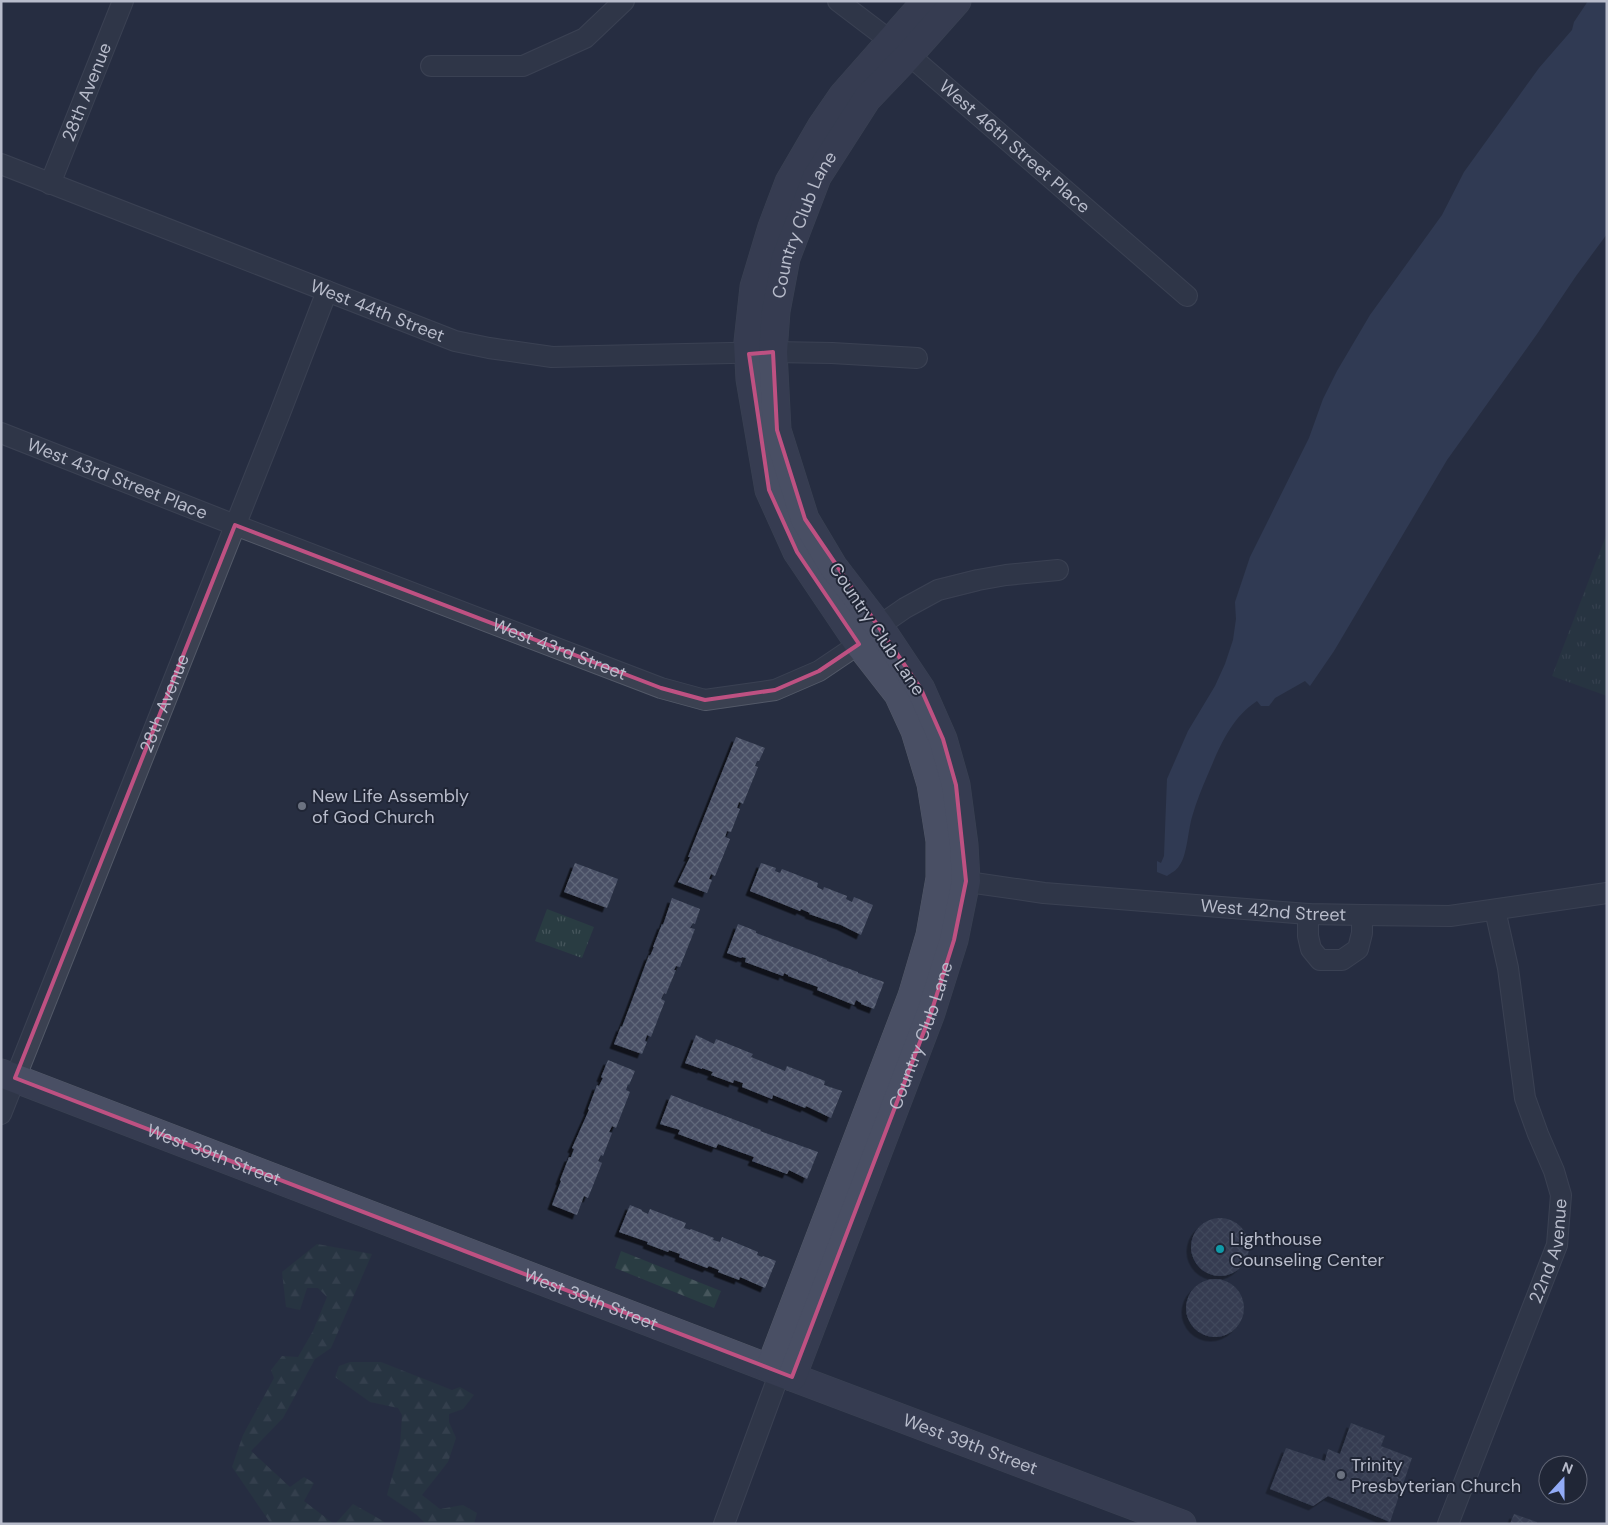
<svg xmlns="http://www.w3.org/2000/svg" width="1608" height="1525" viewBox="0 0 1608 1525" font-family="'DM Sans',sans-serif">
<style>
.forest{fill:url(#forest-firs)}
.park{fill:url(#park-tufts)}
.water{fill:#3d4a69}
.building{fill:url(#building-cross-hatch);filter:url(#shadow)}
.lines{fill:none;stroke-linecap:round;stroke-linejoin:round}
.street-casing{stroke:#535968;stroke-width:22}
.secondary-casing{stroke:#535968;stroke-width:29}
.street{stroke:#3b4151;stroke-width:20}
.secondary{stroke:#494f64;stroke-width:28}
.marked{fill:none;stroke:#be5182;stroke-width:4;stroke-linejoin:round}
.worship-dot{fill:#6b7280;stroke:#202636;stroke-width:2}
.culture-dot{fill:#0f9aa8;stroke:#202636;stroke-width:2}
.labels{text-anchor:middle;dominant-baseline:central;stroke-width:4;stroke-linejoin:round;paint-order:stroke}
.street-label{font-size:18px;fill:#b8bccb;stroke:#202636}
.poi-label{font-size:18px;fill:#b8bccb;stroke:#202636;text-anchor:start}
</style>
<defs>
<pattern id="forest-firs" width="22" height="20" patternUnits="userSpaceOnUse" patternTransform="scale(1.25)"><rect width="22" height="20" fill="#293c42"/><path d="M5 1l3.5 6h-7zM16 11l3.5 6h-7z" fill="#46565c"/></pattern>
<pattern id="park-tufts" width="24" height="20" patternUnits="userSpaceOnUse" patternTransform="scale(1.25)"><rect width="24" height="20" fill="#293c42"/><path d="M3 7l-1-3M5 7V3M7 7l1-3M15 17l-1-3M17 17v-4M19 17l1-3" fill="none" stroke="#46565c"/></pattern>
<pattern id="building-cross-hatch" width="8" height="8" patternUnits="userSpaceOnUse" patternTransform="scale(1.25)"><rect width="8" height="8" fill="#485065"/><path d="M0 0l8 8M0 8l8-8" fill="none" stroke="#60677a"/></pattern>
<filter id="shadow"><feDropShadow dx="-4.5" dy="4.5" stdDeviation="0" flood-color="#0009"/></filter>
</defs>
<rect width="100%" height="100%" fill="#272e41"/>
<path class="forest" d="M317 1244 372 1254 331 1348 315 1359 283 1418 251 1451 290 1487 304 1477 314 1483 304 1501 334 1524H271L232 1467 243 1435 274 1378 271 1370 282 1356 298 1357 313 1331 327 1297 318 1288H307L300 1310 286 1307 282 1272Z
M621 1251 721 1291 714 1308 615 1268Z
M350 1362H381L452 1390 460 1387 474 1395 463 1409 449 1414V1422L456 1438 448 1462 422 1495 440 1509 463 1505 477 1513 474 1524H426L417 1515 387 1495 400 1448 402 1415 398 1408 370 1402 335 1377 339 1366Z
M353 1504 383 1521 385 1524H335Z"/>
<path class="park" d="M1607 533V696L1552 676Z
M547 909 594 927 582 958 535 941Z"/>
<path class="water" d="M1588 1H1607V234L1576 276 1537 334 1447 460 1334 651 1310 686 1305 681 1275 698 1269 706H1261L1257 701C1231 718 1220 746 1208 774 1202 788 1196 802 1192 817 1188 830 1187 857 1179 866 1177 870 1171 873 1167 876L1157 872V861L1161 863 1164 856 1167 779 1188 731 1215 686 1225 664 1233 640 1236 619 1235 602 1250 557 1309 438 1323 399 1337 371 1370 315 1442 215 1464 172 1539 68 1572 30 1574 22Z"/>
<path class="building" d="M736 737 765 748 759 761H757L755 766 758 767 743 804 739 802 737 808 740 809 731 832 727 831 725 837 730 839 715 876 711 874 709 879 712 880 707 893 678 882 690 857H688Z
M575 863 618 879 607 908 564 892Z
M761 863 776 868 775 871 780 873 782 869 818 883 817 887 823 890 824 887 847 896 846 899 852 902 854 897 873 905 861 935 841 925 809 914 810 913 801 909 800 911 750 891Z
M672 898 700 909 695 924 693 923 690 928 695 929 680 967 676 966 674 970H676L666 994 664 993 661 999 665 1001 651 1037 647 1035 645 1041 647 1042 642 1054 614 1044 621 1026 622 1027 649 955 650 956 654 947H653L662 924 663 925Z
M738 924 756 931V933L827 960V961L858 972V973L884 982 874 1009 861 1004V1003L856 1000 854 1005 817 990 818 987 788 976V975L784 973 783 976 745 962 746 958 742 957 741 958 727 953Z
M696 1035 714 1044 716 1039 753 1054 751 1057 785 1071 787 1066 825 1081 824 1085 842 1091 831 1118 806 1106 805 1108 773 1095 772 1099 742 1087 743 1083 734 1080 733 1083 711 1075 713 1072 702 1068V1069L685 1063Z
M608 1060 635 1071 629 1085 628 1084 626 1090 630 1092 616 1128 612 1126 609 1132 612 1133 603 1156 601 1155 598 1161 602 1163 588 1198 584 1196 577 1215 552 1205 561 1181 560 1180 569 1157H571L574 1149 572 1148 589 1110 588 1109 597 1085 599 1086 603 1078 601 1077Z
M671 1095 761 1130 760 1131 818 1152 807 1179 789 1170 787 1174 752 1161 754 1157 718 1144 716 1148 678 1134 680 1130 660 1124Z
M630 1205 642 1210V1211L648 1214 650 1209 686 1223 684 1228 690 1230 691 1229 714 1238 713 1240 720 1242 722 1237 758 1252 757 1255 762 1257 763 1256 776 1261 765 1288 740 1277 739 1280 718 1272 719 1270 709 1266 707 1268 679 1257 680 1254 669 1250 668 1252 647 1244 648 1242 619 1232Z
M1191 1247a29 29 0 1 1 58 0a29 29 0 1 1-58 0Z
M1186 1308a29 29 0 1 1 58 0a29 29 0 1 1-58 0Z
M1351 1423 1385 1436 1381 1446 1412 1458 1390 1522 1328 1496 1313 1506 1270 1489 1286 1448 1325 1461 1328 1449 1340 1454Z
M1514 1514 1537 1522 1536 1524H1510Z"/>
<g class="lines">
<defs>
<g id="street">
<path id="s1" d="M838 1 909 55 1187 296"/>
<path d="M431 66H523L585 38 624 1"/>
<path id="s2" d="M1 164 455 341 489 348 552 357 773 352 832 353 917 358"/>
<path id="s3" d="M50 184 123 1"/>
<path id="s4" d="M1 433 235 525 661 688 705 700 775 690 819 671 859 644 879 626 905 608 938 590 978 580 1006 575 1058 570"/>
<path id="s5" d="M954 880 1044 893 1308 914 1362 915 1450 916 1607 893"/>
<path d="M1308 914V936L1311 949 1320 960H1342L1358 949 1362 933V915"/>
<path id="s6" d="M1 1114 280 413 327 291"/>
<path d="M724 1524 780 1372"/>
<path id="s7" d="M1448 1524 1557 1245 1561 1195 1554 1171 1538 1134 1525 1098 1508 968 1495 910"/>
</g>
<g id="secondary">
<path id="s8" d="M1 1073 792 1377 1182 1524"/>
<path d="M770 1368 912 996 930 935 940 878V841L931 784 915 731 898 694 859 644 797 552 769 490 750 379 748 342 754 287 772 227 789 182 821 127 843 95 926 1"/>
<path id="s9" d="M792 1377 931 1013 954 940 966 881 964 845 956 785 943 739 921 689 879 626 833 566 805 519 777 430 773 352 776 311 786 258 817 177 867 99 909 55 957 1"/>
</g>
</defs>
<use href="#street" class="street-casing"/>
<use href="#secondary" class="secondary-casing"/>
<use href="#street" class="street"/>
<use href="#secondary" class="secondary"/>
</g>
<path d="M0 0H1608V1525H0ZM773 352 777 430 805 519 921 689 943 739 956 785 966 881 954 940 931 1013 792 1377 15 1078 235 525 661 688 705 700 775 690 819 671 859 644 797 552 769 490 749 354Z" fill="#272e41" fill-opacity=".55" fill-rule="evenodd"/>
<path class="marked" d="M773 352 777 430 805 519 921 689 943 739 956 785 966 881 954 940 931 1013 792 1377 15 1078 235 525 661 688 705 700 775 690 819 671 859 644 797 552 769 490 749 354Z"/>
<g class="worship-dot">
<circle cx="302" cy="806" r="5"/>
<circle cx="1341" cy="1475" r="5"/>
</g>
<circle class="culture-dot" cx="1220" cy="1249" r="5"/>
<g class="labels">
<g class="street-label">
<text stroke="none"><textPath href="#s3" startOffset="99">28th Avenue</textPath></text>
<text stroke="none"><textPath href="#s1" startOffset="229">West 46th Street Place</textPath></text>
<text stroke="none"><textPath href="#s9" startOffset="1235">Country Club Lane</textPath></text>
<text stroke="none"><textPath href="#s2" startOffset="404">West 44th Street</textPath></text>
<text stroke="none"><textPath href="#s4" startOffset="125">West 43rd Street Place</textPath></text>
<text transform="translate(877 629) rotate(56)">Country Club Lane</text>
<text stroke="none"><textPath href="#s4" startOffset="599">West 43rd Street</textPath></text>
<text stroke="none"><textPath href="#s6" startOffset="442">28th Avenue</textPath></text>
<text stroke="none"><textPath href="#s5" startOffset="321">West 42nd Street</textPath></text>
<text stroke="none"><textPath href="#s9" startOffset="365">Country Club Lane</textPath></text>
<text stroke="none"><textPath href="#s8" startOffset="228">West 39th Street</textPath></text>
<text stroke="none"><textPath href="#s7" startOffset="292">22nd Avenue</textPath></text>
<text stroke="none"><textPath href="#s8" startOffset="632">West 39th Street</textPath></text>
<text stroke="none"><textPath href="#s8" startOffset="1038">West 39th Street</textPath></text>
</g>
<g class="poi-label">
<text x="312" y="796">New Life Assembly<tspan x="312" dy="21">of God Church</tspan></text>
<text x="1230" y="1239">Lighthouse<tspan x="1230" dy="21">Counseling Center</tspan></text>
<text x="1351" y="1465">Trinity<tspan x="1351" dy="21">Presbyterian Church</tspan></text>
</g>
</g>
<rect width="1608" height="1525" fill="none" stroke="#b8bccb" stroke-width="5"/>
<g transform="translate(1563 1480) rotate(21)"><circle r="24" fill="#202636" stroke="#5d6272"/>
<path d="M0-4L9 19L0 12L-9 19Z" fill="#92abf6"/>
<text y="-8" font-size="14" font-weight="bold" text-anchor="middle" fill="#b8bccb">N</text>
</g>
</svg>
